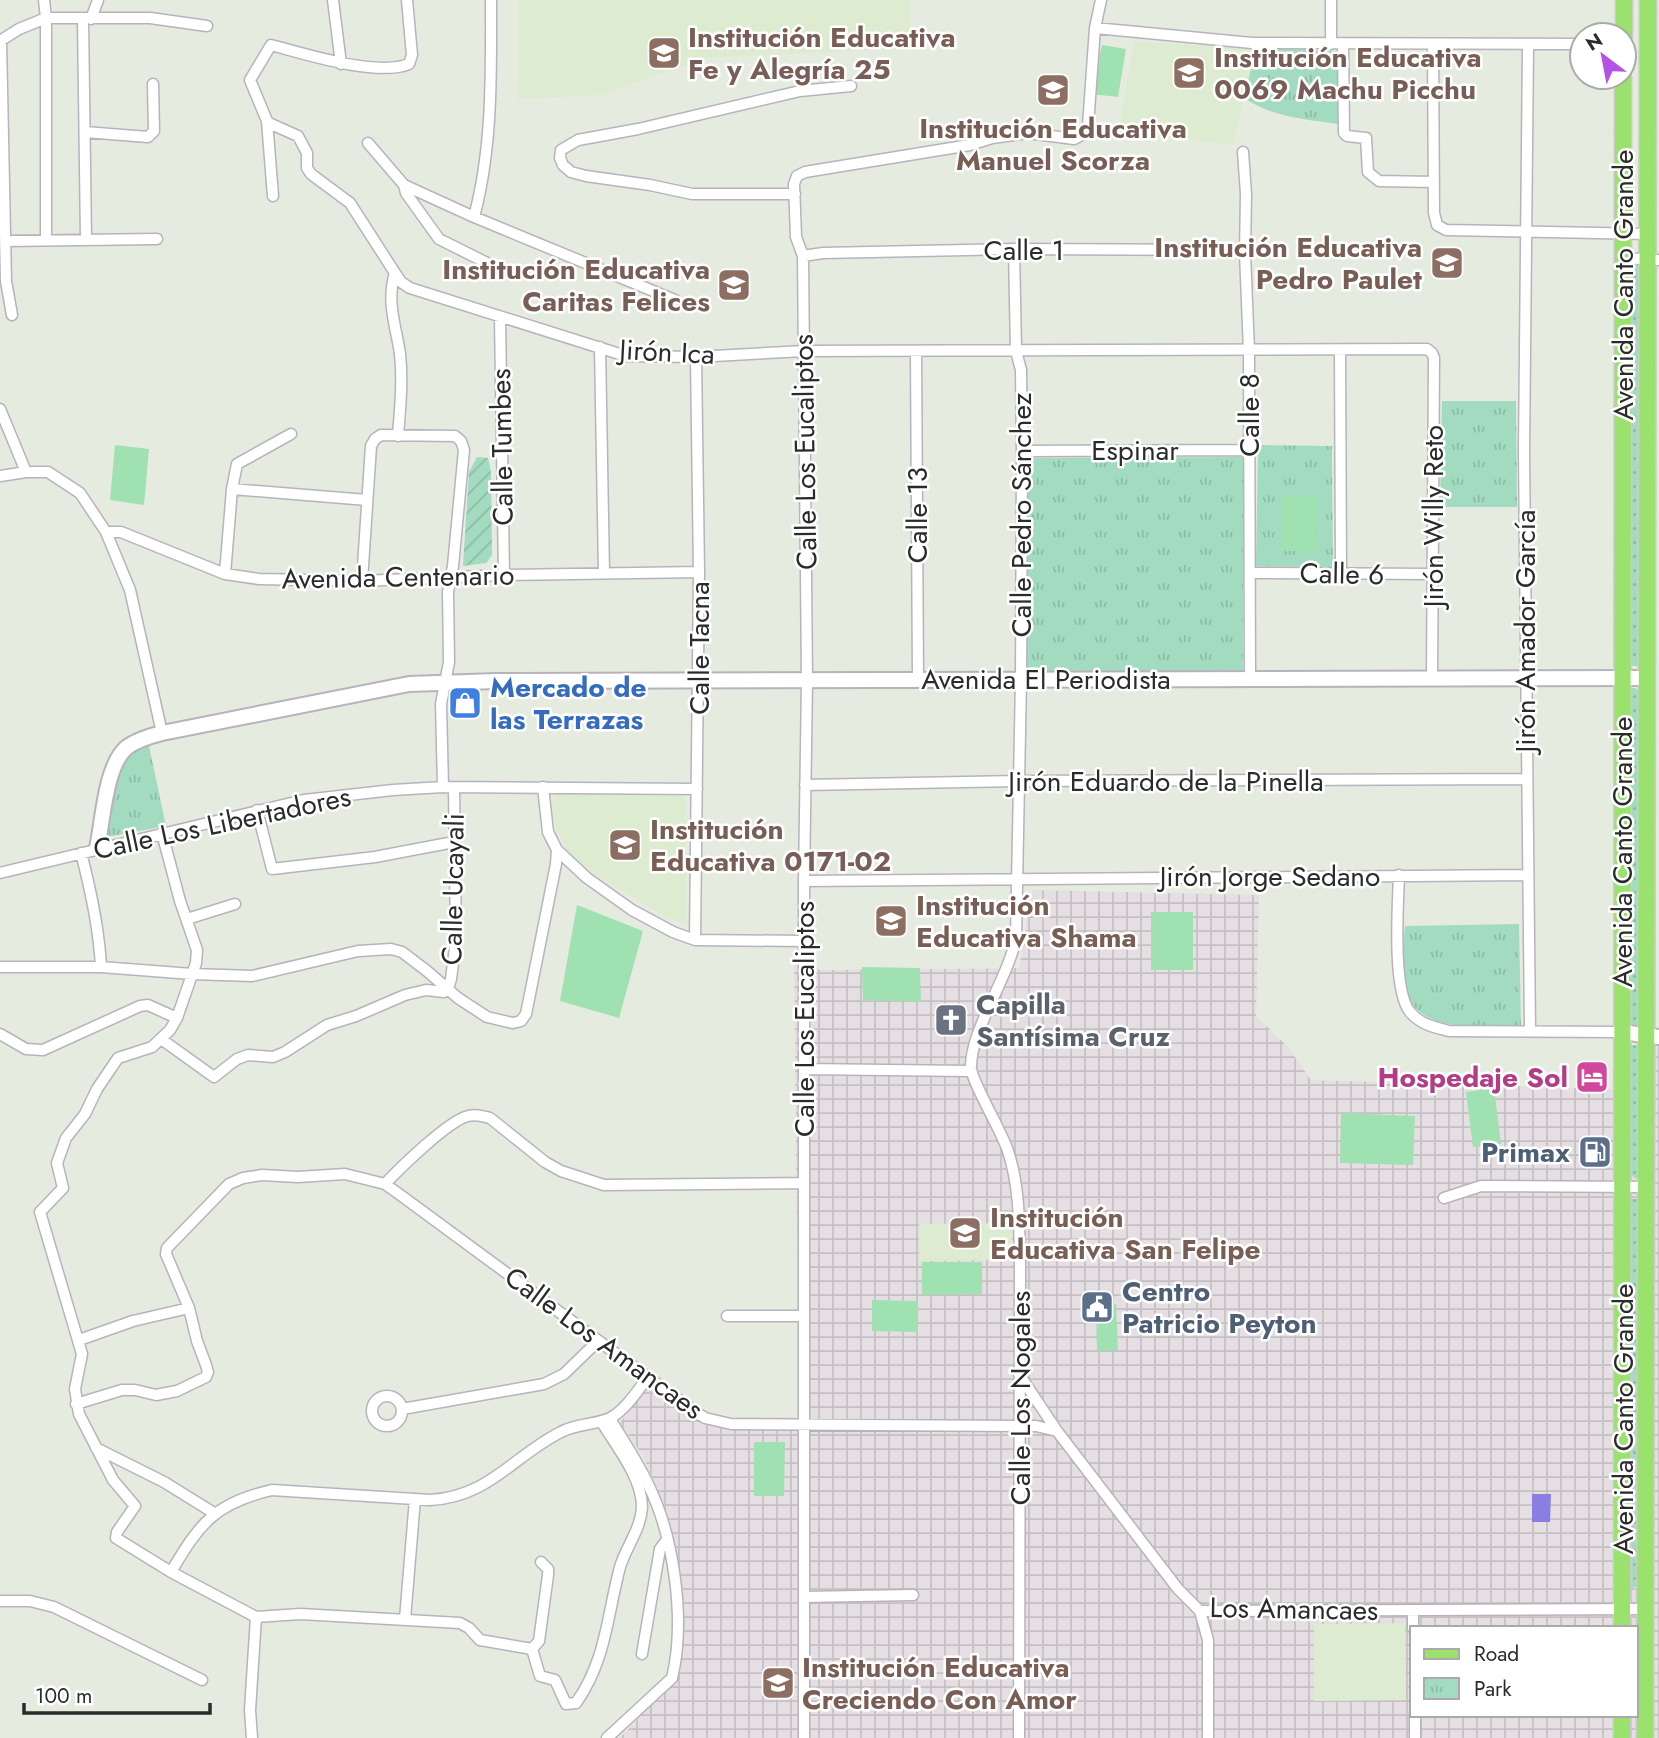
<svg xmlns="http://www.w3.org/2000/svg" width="1659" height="1738" viewBox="0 0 1659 1738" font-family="Jost,sans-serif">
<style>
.industrial{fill:url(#industrial-grid);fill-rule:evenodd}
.education{fill:#ddebd0}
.grass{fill:url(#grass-dots)}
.park{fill:url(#park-tufts)}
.garden{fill:url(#garden-furrows)}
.pitch{fill:#9fe1b1}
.water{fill:#8a7ee1}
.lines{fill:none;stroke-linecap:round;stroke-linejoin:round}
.street-casing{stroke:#b9b2bd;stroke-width:13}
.secondary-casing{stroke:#b9b2bd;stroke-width:18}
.primary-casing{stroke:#ccc;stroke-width:19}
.street{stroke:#fff;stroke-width:10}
.secondary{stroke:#fff;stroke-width:14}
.primary{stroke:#9ae16e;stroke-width:16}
.labels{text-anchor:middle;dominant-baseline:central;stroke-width:5;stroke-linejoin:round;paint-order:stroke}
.education-label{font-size:28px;font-weight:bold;fill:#785e54;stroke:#fff;text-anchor:start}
.street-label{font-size:28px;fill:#2b2b2b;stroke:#fff}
.shop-label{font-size:28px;font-weight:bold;fill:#366cbe;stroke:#fff;text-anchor:start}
.worship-label{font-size:28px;font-weight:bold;fill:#5b616d;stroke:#fff;text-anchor:start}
.hotel-label{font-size:28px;font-weight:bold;fill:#b23c85;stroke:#fff;text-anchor:end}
.service-label{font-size:28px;font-weight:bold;fill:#4e5e75;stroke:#fff;text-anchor:end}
</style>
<defs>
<pattern id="industrial-grid" width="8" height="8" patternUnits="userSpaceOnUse" patternTransform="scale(1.75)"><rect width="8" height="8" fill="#e5dfe4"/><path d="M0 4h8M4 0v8" fill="none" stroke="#c5c0c4"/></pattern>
<pattern id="grass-dots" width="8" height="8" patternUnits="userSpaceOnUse" patternTransform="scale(1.75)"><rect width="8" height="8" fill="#a2dbbf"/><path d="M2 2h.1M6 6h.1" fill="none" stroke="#8cbca4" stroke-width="1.8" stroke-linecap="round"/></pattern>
<pattern id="park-tufts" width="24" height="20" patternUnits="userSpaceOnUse" patternTransform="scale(1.75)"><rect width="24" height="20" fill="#a2dbbf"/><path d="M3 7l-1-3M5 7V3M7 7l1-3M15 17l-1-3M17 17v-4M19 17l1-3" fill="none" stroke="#8cbca4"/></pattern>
<pattern id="garden-furrows" width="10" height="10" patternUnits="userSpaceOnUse" patternTransform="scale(1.75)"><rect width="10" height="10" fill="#a2dbbf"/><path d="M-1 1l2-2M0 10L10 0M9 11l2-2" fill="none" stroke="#8cbca4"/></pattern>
</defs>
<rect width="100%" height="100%" fill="#e6ebdf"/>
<path class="industrial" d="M1032 890 1259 895 1256 1016 1288 1047 1311 1080 1636 1090 1653 1042H1659V1738H620L676 1678 682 1602 675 1557 657 1488 643 1456 620 1423 655 1376 705 1411 733 1419H799L794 957 820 970 1019 968ZM1412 1628H1636V1715H1412Z"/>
<path class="education" d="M519 0H909L913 48 705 58 599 95 518 99Z
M1134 42 1256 48 1233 145 1118 132Z
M557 794 685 796 686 924 669 919 572 860 556 830 552 804Z
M1012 1223V1260L919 1261V1224Z
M1405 1623 1406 1700 1314 1701V1624Z"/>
<path class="grass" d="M1630 263 1639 265V664L1637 666H1630Z
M1628 688H1635L1639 691V1031L1627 1027Z
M1635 1045 1638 1047 1637 1179 1629 1174V1046Z
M1629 1199H1637L1639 1201 1638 1586 1630 1589 1627 1586Z"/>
<path class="park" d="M1256 48 1340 51 1338 124C1305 119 1272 117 1244 98Z
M1442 401H1516L1517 507H1440Z
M1258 445 1332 446 1333 567 1256 566Z
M1243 457V671L1026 672 1027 458Z
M149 746 166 826 107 837C110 814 112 766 133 752 137 749 144 748 149 746Z
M1519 924 1521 1026C1484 1026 1415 1036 1405 987 1401 967 1403 946 1405 926Z"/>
<path class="garden" d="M477 457 488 458 491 472 492 555 486 563 463 566 469 472Z"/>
<path class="pitch" d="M1102 45 1126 49 1118 97 1091 94Z
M115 445 149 449 144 505 110 500Z
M1317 495 1316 551H1281L1282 496Z
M577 905 643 931 619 1018 560 1001Z
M1151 912H1193V970H1151Z
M862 967 920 968 921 1002 863 1000Z
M1494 1088 1501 1144 1473 1147 1466 1092Z
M1341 1113 1415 1116 1413 1165 1340 1163Z
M922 1262H982V1294L922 1295Z
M872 1300 918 1301 917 1332 872 1331Z
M1116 1304 1118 1350 1097 1351 1096 1305Z
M754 1442H785L784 1496H754Z"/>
<path class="water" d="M1532 1494H1551L1550 1522H1532Z"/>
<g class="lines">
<defs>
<path id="street" d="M44 0 46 18V240
M333 0 341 64
M407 0 412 55 409 64C377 77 305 54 271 45L250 80 267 121 271 124 298 136 307 153V168L311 174 350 203 395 273 401 282 410 288 626 356 696 357 804 351 1427 349 1432 353 1434 358 1432 680
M83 19 86 240
M91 19 98 0
M1095 28 1252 43 1582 44
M1 40 6 281 12 315
M0 41 19 29 46 18H150L207 26
M1331 44V0
M1343 45 1344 133 1347 136 1366 138 1368 172 1379 181 1434 182
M1433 45 1434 213 1437 225 1446 230 1647 234
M1528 45 1524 452 1530 1031
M267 121 273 196
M85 132 148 137 154 131 153 84
M368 143 404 185 406 193 439 239 491 265
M1243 152 1246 194 1245 253 1249 351 1250 678
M404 185 474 217 675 300
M795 194H692L650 185 586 176 571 172 563 165 560 158 561 150 578 140 638 129 800 91 851 86
M474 217C493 146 491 72 491 0
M5 241 157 239
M1014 249 1016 351 1021 370 1022 451 1021 679 1016 938C1008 979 970 1031 971 1068 972 1082 1002 1132 1008 1151 1020 1188 1019 1224 1020 1262L1019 1738
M803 256 823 253 1014 249 1236 250 1245 253
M1623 258 1659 260
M395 273C386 302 396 326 400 354 403 382 400 409 398 436
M500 318 504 575
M600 347 604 573
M1340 350 1341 574
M916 351 918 680
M0 409 26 472
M1022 451 1248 450
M0 476 26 472H48L80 493 106 532 130 590 162 733
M232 489 367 500
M106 532H121L225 574 259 579 362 581 504 575 699 572
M1250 573 1434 574
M225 574 232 489 237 464 291 434
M362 581 371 446 375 439 381 435 455 436 461 441 464 450 453 566 448 592 449 662 441 704 443 787
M805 785 1019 781 1526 779
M257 810 272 869 375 857 454 842
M162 833 180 901 197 950 196 963 177 1018 170 1030 152 1047 118 1058 97 1089 85 1114 66 1138 57 1163 63 1188 40 1212 82 1354 75 1389 79 1414 113 1480 135 1506 117 1532 116 1538 171 1572 256 1617 300 1614 460 1623 469 1628 480 1640 532 1649 539 1641 548 1575V1569L541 1562
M557 850 587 878 632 910 673 932 695 940 804 941
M81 853C91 891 99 928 101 967
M0 873 304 800 393 790 443 787 697 789
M1399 875C1398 904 1392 990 1410 1012 1421 1025 1434 1027 1449 1031L1622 1032
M804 881 1527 875
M187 919 235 904
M695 940 699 572 696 357
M0 967H101L192 974 252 976 358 951 391 949 402 952 427 971 458 998 487 1017 513 1023 521 1021 526 1014 556 864 557 850 548 832 543 787
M448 989 451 979 456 940 454 788
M0 1034 26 1049 43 1050 140 1006 148 1005 177 1018
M161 1039 214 1077 237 1059 248 1055 273 1057 285 1052 327 1025 356 1016 405 995 426 990 444 992 448 989
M804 1069 971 1071
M385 1184C400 1168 448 1121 468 1116 476 1114 482 1116 490 1118L545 1162 561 1171 604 1185 803 1183
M1444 1198 1481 1186 1645 1187
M727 1316H804
M79 1340 133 1321 189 1308
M1019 1374 1057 1431 1178 1589 1200 1611 1644 1609
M372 1411a15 15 0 1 1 30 0a15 15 0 1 1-30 0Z
M76 1404 122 1390H135L156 1395 177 1391 206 1377 208 1372 206 1365 197 1341 189 1308 166 1254 167 1248 229 1184 243 1178 262 1175 298 1177 345 1174 385 1184 399 1194 694 1411 705 1418 731 1424 1020 1426H1036L1057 1431
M402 1409 544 1384 564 1374 598 1341
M96 1448 164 1482 214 1513
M171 1572C200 1523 215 1503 272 1490L430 1500C489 1497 513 1456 561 1432 577 1423 598 1425 612 1417 626 1409 638 1390 648 1377
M804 1597 913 1595
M0 1601H30L54 1607 202 1680
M1413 1610V1628
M1200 1611 1208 1640V1738
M405 1619 415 1499
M532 1649 540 1676 555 1680 566 1704 576 1703C606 1661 607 1616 620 1567 626 1547 641 1529 642 1507 642 1477 616 1446 601 1421
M642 1654 660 1549 666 1541
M1415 1715V1738
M252 1738 250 1710 256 1617
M607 1738 672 1678C686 1620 674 1537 648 1484 637 1461 623 1440 610 1419
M804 1738V881L807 680 803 256 796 237 794 184 797 176 805 172 970 145 992 138 1028 133 1074 139 1084 134 1088 126 1095 28 1101 0"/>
<path id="secondary" d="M97 848C103 821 105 767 126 748 136 740 150 736 162 733L409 684 496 681 1647 678
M1622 1032 1659 1037"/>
<path id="primary" d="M1624 0V35
M1622 1628 1623 77
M1622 1715V1738
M1645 1738 1648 0"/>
</defs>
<use href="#street" class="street-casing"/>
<use href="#secondary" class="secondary-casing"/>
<use href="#primary" class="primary-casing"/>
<use href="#street" class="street"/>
<use href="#secondary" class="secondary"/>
<use href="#primary" class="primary"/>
</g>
<defs>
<symbol id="school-square" viewBox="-11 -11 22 22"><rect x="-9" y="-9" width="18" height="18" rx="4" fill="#8d6e63" stroke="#fff"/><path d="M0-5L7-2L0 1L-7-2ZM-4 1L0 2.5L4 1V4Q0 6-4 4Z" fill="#fff"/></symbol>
<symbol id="shop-square" viewBox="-11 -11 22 22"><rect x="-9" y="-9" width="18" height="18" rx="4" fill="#3f7fe0" stroke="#fff"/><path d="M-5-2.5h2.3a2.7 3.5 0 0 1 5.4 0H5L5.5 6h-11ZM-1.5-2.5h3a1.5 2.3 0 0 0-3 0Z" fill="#fff"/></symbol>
<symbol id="church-square" viewBox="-11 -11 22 22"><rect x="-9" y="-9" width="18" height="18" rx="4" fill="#6b7280" stroke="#fff"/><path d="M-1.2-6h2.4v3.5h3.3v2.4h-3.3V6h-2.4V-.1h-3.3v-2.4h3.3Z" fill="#fff"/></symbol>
<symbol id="hotel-square" viewBox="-11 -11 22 22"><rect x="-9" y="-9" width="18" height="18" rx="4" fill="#d1479c" stroke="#fff"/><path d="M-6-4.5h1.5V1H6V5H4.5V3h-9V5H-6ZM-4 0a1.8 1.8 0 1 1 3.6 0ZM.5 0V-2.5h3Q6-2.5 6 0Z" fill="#fff"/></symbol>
<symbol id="fuel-square" viewBox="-11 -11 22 22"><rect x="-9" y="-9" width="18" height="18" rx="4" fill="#5c6f8a" stroke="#fff"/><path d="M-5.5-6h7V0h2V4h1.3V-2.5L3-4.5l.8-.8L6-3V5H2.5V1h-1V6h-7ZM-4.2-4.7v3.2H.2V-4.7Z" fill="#fff"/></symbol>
<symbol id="civic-square" viewBox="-11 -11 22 22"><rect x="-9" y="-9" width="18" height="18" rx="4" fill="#5c6f8a" stroke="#fff"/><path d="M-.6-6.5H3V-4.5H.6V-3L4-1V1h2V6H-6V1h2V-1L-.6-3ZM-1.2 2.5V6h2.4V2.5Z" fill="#fff"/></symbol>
</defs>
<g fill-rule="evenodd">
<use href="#school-square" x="645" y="34" width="38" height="38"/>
<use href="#school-square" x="1170" y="54" width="38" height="38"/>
<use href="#school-square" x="1034" y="71" width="38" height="38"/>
<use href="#school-square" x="1428" y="244" width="38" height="38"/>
<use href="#school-square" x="715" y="266" width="38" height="38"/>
<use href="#shop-square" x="446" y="684" width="38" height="38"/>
<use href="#school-square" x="606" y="826" width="38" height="38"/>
<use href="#school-square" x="872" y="902" width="38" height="38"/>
<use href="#church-square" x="932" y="1001" width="38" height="38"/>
<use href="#hotel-square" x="1573" y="1058" width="38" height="38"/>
<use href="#fuel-square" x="1576" y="1133" width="38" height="38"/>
<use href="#school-square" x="946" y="1214" width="38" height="38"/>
<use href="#civic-square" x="1078" y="1288" width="38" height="38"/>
<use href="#school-square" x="759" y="1664" width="38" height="38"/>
</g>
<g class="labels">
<g class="education-label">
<text x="688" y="37">Institución Educativa<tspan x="688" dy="32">Fe y Alegría 25</tspan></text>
<text x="1214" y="57">Institución Educativa<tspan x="1214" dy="32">0069 Machu Picchu</tspan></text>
<text x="1053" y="128" text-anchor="middle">Institución Educativa<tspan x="1053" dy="32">Manuel Scorza</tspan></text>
<text x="1422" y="247" text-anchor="end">Institución Educativa<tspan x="1422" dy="32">Pedro Paulet</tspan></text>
<text x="710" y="269" text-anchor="end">Institución Educativa<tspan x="710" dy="32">Caritas Felices</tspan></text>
<text x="650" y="829">Institución<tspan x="650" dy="32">Educativa 0171-02</tspan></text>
<text x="916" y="905">Institución<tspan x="916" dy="32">Educativa Shama</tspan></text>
<text x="990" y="1217">Institución<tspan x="990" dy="32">Educativa San Felipe</tspan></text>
<text x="802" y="1667">Institución Educativa<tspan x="802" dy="32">Creciendo Con Amor</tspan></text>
</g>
<g class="street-label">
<text x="1024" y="250">Calle 1</text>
<text transform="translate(1623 285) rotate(-90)">Avenida Canto Grande</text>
<text transform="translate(667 352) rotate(3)">Jirón Ica</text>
<text transform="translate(1249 415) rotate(-90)">Calle 8</text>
<text transform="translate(502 447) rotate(-91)">Calle Tumbes</text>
<text x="1135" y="450">Espinar</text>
<text transform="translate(805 452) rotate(-91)">Calle Los Eucaliptos</text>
<text transform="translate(917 515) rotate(-90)">Calle 13</text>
<text transform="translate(1021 515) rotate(-90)">Calle Pedro Sánchez</text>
<text transform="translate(1433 516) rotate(-90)">Jirón Willy Reto</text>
<text transform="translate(1342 574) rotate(1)">Calle 6</text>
<text transform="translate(398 577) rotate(-1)">Avenida Centenario</text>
<text transform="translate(1525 631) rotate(-90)">Jirón Amador García</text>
<text transform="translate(699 648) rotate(-90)">Calle Tacna</text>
<text x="1046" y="679">Avenida El Periodista</text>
<text x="1166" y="781">Jirón Eduardo de la Pinella</text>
<text transform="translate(222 823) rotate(-12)">Calle Los Libertadores</text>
<text transform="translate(1622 852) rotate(-90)">Avenida Canto Grande</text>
<text x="1270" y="876">Jirón Jorge Sedano</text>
<text transform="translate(453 889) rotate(-89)">Calle Ucayali</text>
<text transform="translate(804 1019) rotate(-90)">Calle Los Eucaliptos</text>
<text transform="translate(604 1343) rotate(36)">Calle Los Amancaes</text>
<text transform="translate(1020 1398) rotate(-90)">Calle Los Nogales</text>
<text transform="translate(1623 1419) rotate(-90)">Avenida Canto Grande</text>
<text transform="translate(1294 1609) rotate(1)">Los Amancaes</text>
</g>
<g class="shop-label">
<text x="490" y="687">Mercado de<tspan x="490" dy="32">las Terrazas</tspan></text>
</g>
<g class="worship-label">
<text x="976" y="1004">Capilla<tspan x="976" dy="32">Santísima Cruz</tspan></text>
</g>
<g class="hotel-label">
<text x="1568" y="1077">Hospedaje Sol</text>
</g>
<g class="service-label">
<text x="1570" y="1152">Primax</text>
<text x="1122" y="1291" text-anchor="start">Centro<tspan x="1122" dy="32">Patricio Peyton</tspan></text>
</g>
</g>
<rect x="1410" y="1626" width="228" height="91" fill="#ffffff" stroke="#aaaaaa" stroke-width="2"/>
<rect x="1424" y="1649" width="35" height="10" fill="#9ae16e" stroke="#aaaaaa" stroke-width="2"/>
<text x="1474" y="1661" font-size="21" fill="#2b2b2b">Road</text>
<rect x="1424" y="1678" width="35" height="21" fill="url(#park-tufts)" stroke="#aaaaaa" stroke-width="2"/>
<text x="1474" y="1696" font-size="21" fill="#2b2b2b">Park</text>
<g transform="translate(1603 56) rotate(328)"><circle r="33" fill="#ffffff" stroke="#aaaaaa" stroke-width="2"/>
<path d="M0-5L12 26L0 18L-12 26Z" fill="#b452e5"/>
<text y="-10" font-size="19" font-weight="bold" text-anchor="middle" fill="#2b2b2b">N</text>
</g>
<path d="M24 1703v10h186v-10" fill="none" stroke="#2b2b2b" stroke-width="3.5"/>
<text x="35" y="1703" font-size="21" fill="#2b2b2b" stroke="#ffffff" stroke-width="5" paint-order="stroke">100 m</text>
</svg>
